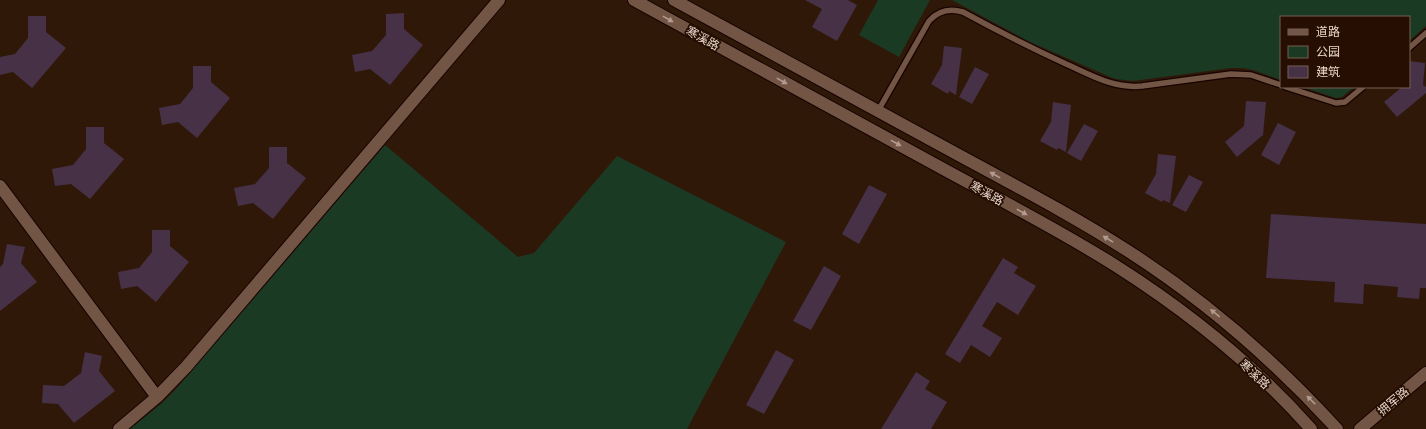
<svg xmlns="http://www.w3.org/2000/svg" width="1426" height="429" viewBox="0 0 1426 429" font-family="'Noto Serif','Noto Sans SC',serif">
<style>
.green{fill:#1b3a23}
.building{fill:#463147}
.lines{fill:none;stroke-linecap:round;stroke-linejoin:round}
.lane-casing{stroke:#170300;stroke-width:8}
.secondary-casing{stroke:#170300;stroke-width:14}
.lane{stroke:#725544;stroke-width:5.5}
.secondary{stroke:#725544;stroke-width:12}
.oneway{fill:#b39c8f}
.labels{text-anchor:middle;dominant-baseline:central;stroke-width:3.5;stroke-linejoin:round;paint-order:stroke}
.street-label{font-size:12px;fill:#e8d6cc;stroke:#260e02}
</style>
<rect width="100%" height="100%" fill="#301809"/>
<path class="green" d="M878 0H930L899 57 859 35Z
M952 0H1426V26L1409 41V17H1281V80L1253 70 1242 68H1231L1133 81 1116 79 1108 76 1030 42Z
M1303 87H1354L1342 97 1336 98Z
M385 145 518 257 534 253 617 156 786 242 687 429H130L162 403 177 388Z"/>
<path class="building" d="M805 0H848L857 5 837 41 812 27 822 9Z
M404 13V29L423 45 390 85 370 69 355 72 352 55 372 51 386 35V14Z
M28 16H46V32L66 48 32 88 13 72 0 75V57L15 54 28 38Z
M944 46 962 48 956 95 949 91 948 94 931 84 942 65Z
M1409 61 1425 63 1423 85 1426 87V93L1397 117 1384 102 1402 87H1409Z
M193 66H211V82L230 98 197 138 178 122 162 125 159 108 180 104 193 88Z
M975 67 989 74 972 104 959 97Z
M1246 101 1266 102 1263 135 1237 157 1225 142 1244 126Z
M1053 102 1071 105 1066 152 1058 148 1057 150 1040 141 1051 122Z
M1278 123 1296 132 1279 165 1261 155Z
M1084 124 1098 131 1081 161 1067 153Z
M86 127H104V143L124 159 90 199 71 184 55 186 52 169 73 165 86 149Z
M269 147H287V163L306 178 273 219 253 203 238 206 234 188 255 184 269 168Z
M1158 154 1176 156 1170 203 1163 200 1162 202 1145 193 1156 174Z
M1189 175 1203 182 1186 212 1172 205Z
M869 185 887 194 859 244 842 234Z
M1271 214 1426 224V288H1420L1419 299 1397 297 1398 287 1364 284 1363 304 1334 302 1335 282 1266 278Z
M152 230H170V246L189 262 156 302 137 286 121 289 118 272 139 268 152 252Z
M7 244 25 247 21 263 37 282 0 311V267L3 264Z
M1003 258 1018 267 1014 273 1036 286 1018 315 997 302 982 326 1002 338 990 357 971 345 960 363 945 354Z
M824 266 841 276 811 330 793 321Z
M776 350 794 360 764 414 746 405Z
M85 352 102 356 99 371 115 391 74 423 58 404 42 403 43 385 64 386 81 373Z
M916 372 930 381 925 389 947 402 931 429H881Z"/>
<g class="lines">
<defs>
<path id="lane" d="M1409 48 1426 33
M1286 87 1336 103 1345 102 1363 87
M878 111 929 21C938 11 949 8 963 12 996 30 1029 47 1064 63 1089 74 1113 89 1142 86L1231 74 1251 75 1281 85"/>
<path id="secondary" d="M634 0C734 55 835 110 936 165 996 198 1058 229 1116 266 1187 311 1255 366 1311 429
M674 0C764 49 854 98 944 147 1006 181 1069 213 1128 251 1206 301 1275 361 1337 429
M0 186 157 397
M119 429 157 397 186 367 499 0
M1360 429 1426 373"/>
</defs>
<use href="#lane" class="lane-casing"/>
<use href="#secondary" class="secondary-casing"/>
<use href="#lane" class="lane"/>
<use href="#secondary" class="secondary"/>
</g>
<defs><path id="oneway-solid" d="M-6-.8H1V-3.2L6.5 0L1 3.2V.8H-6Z"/></defs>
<g class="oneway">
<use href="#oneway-solid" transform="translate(668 19) rotate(29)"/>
<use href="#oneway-solid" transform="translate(782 81) rotate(29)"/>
<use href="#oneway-solid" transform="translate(896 143) rotate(29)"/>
<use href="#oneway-solid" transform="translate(995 175) rotate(-151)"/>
<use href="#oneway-solid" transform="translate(1022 212) rotate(29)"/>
<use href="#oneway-solid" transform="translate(1108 239) rotate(-149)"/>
<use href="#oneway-solid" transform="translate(1215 313) rotate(-141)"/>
<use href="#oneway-solid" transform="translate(1311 400) rotate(-135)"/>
</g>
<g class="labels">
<g class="street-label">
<text transform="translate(703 38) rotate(29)">寒溪路</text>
<text transform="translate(987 193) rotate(29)">寒溪路</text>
<text transform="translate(1255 374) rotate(43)">寒溪路</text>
<text transform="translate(1393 401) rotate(-40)">拥军路</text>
</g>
</g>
<rect x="1280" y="16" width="130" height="72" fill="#260e02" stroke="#745e53"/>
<rect x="1288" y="29" width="20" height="6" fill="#725544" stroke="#745e53"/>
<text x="1316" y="36" font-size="12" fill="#e8d6cc">道路</text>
<rect x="1288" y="46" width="20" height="12" fill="#1b3a23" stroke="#745e53"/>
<text x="1316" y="56" font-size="12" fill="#e8d6cc">公园</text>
<rect x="1288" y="66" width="20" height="12" fill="#463147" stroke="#745e53"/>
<text x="1316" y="76" font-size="12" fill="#e8d6cc">建筑</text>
</svg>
